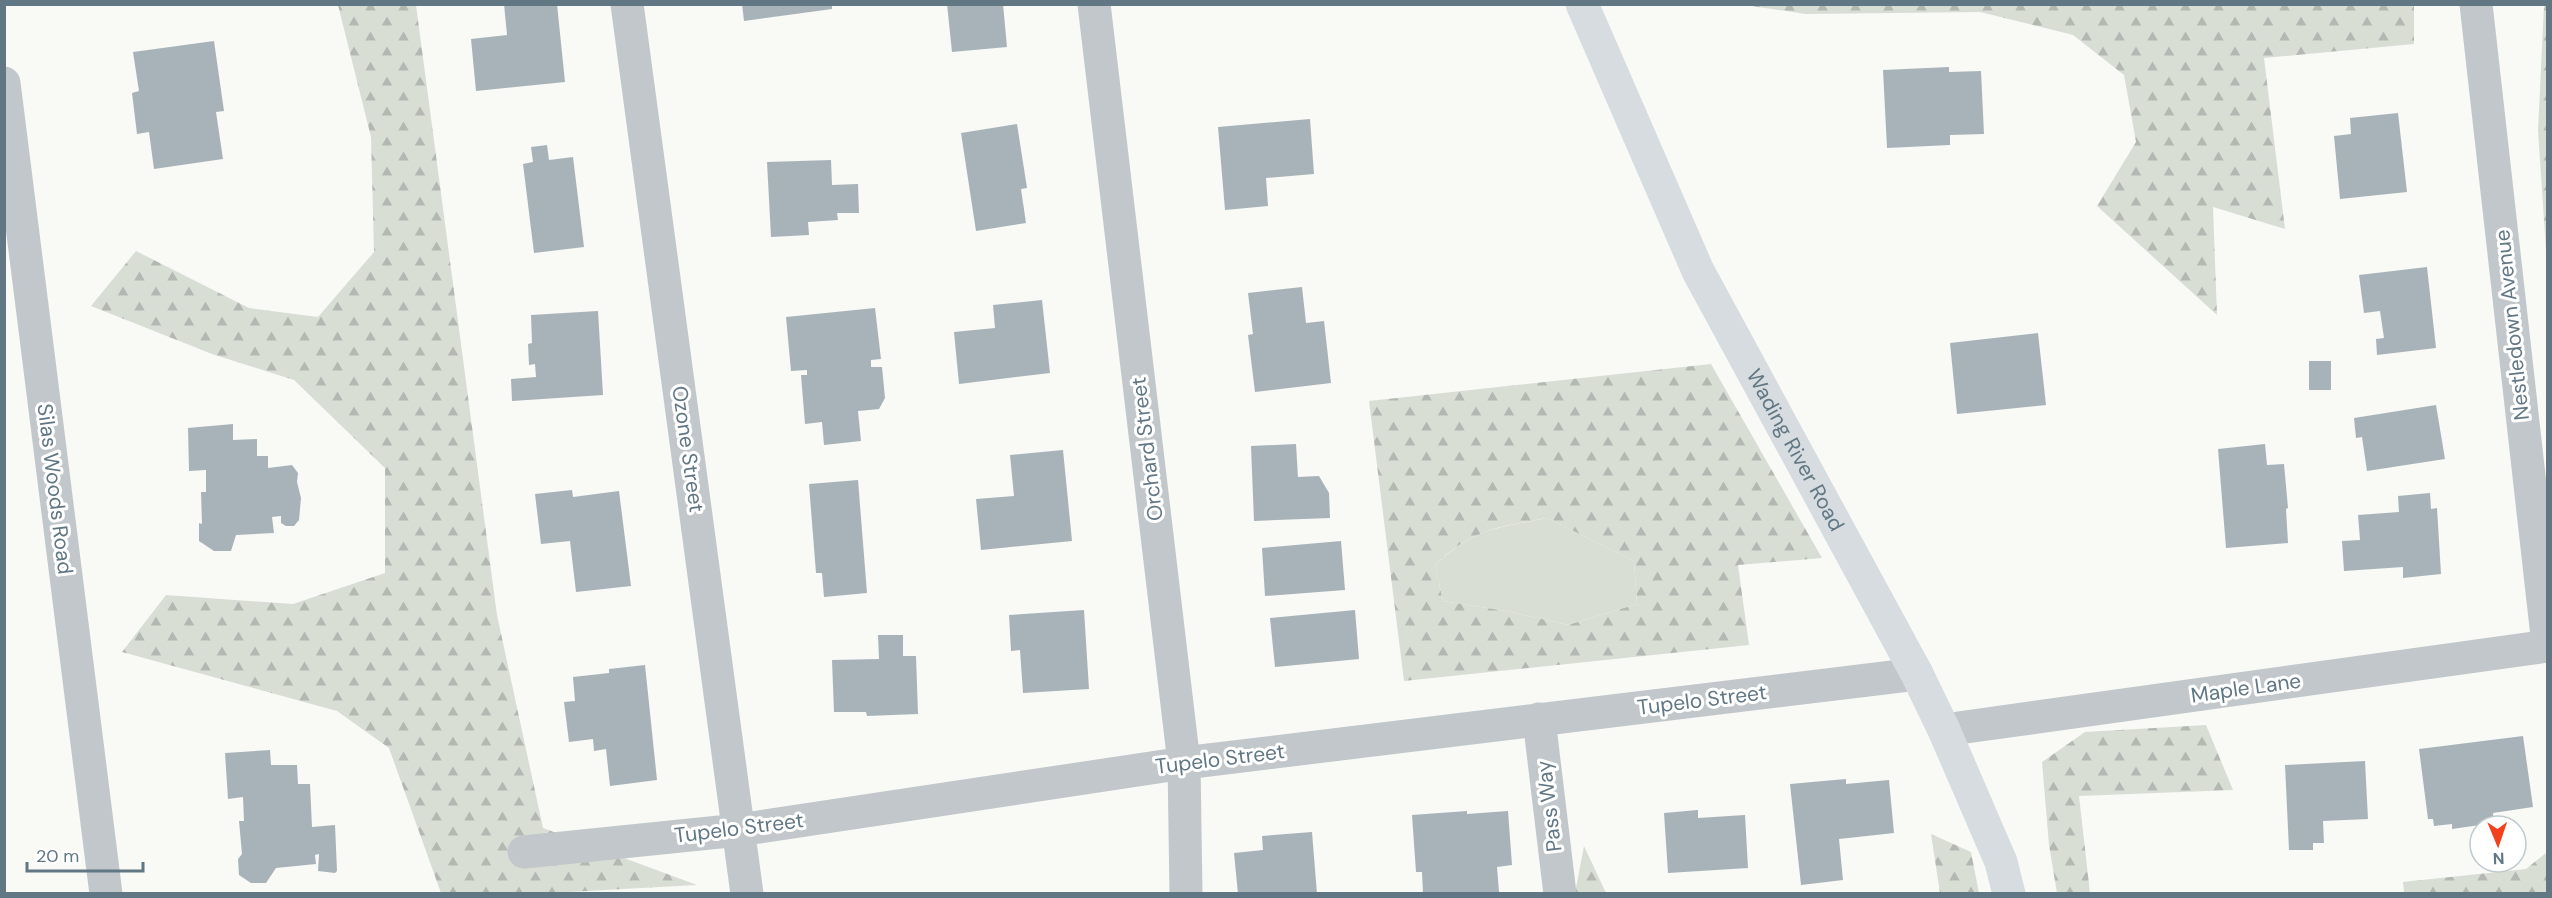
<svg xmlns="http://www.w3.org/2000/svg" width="2552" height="898" viewBox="0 0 2552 898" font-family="'DM Sans',sans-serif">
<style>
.grass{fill:#d9ded5}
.forest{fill:url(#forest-firs);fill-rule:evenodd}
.building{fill:#a8b3b9}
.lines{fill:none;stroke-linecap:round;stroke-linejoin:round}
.minor{stroke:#c1c7ca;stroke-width:33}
.secondary{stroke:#d6dcdf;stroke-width:33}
.labels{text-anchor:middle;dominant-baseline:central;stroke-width:6;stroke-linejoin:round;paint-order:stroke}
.street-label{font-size:21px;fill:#617784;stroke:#fff}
</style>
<defs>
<pattern id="forest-firs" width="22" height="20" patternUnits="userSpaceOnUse" patternTransform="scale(1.5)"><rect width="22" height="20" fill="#d9ded5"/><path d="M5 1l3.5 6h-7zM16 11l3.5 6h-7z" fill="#b3b9b2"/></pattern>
</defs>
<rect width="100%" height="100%" fill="#f9f9f6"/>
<path class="grass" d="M1547 518 1634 561 1637 604 1568 625 1506 611 1443 601 1435 565C1474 528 1497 528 1547 518Z"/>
<path class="forest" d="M338 5H416L497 615 543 828 697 885 532 894 441 893 389 748 337 711 122 652 166 595 293 604 385 573V468L294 380 212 354 91 306 136 251 249 308 318 317 374 252 371 137Z
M1745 5H2414V44L2264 58 2285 229 2213 207 2217 315 2097 206 2136 142 2124 75 2073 35 1980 12 1806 14Z
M2544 5H2548L2547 265 2538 131Z
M1711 364 1822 558 1738 565 1749 645 1404 681 1369 401ZM1547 518 1634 561 1637 604 1568 625 1506 611 1443 601 1435 565C1472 529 1499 527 1547 518Z
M2206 725 2233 790 2079 796 2090 893H2057L2049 845 2042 762 2085 732Z
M1931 834 1971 852 1979 893H1940Z
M1584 846 1606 893H1575Z
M2547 852V893H2404L2403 882 2526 869Z"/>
<path class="building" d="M504 4H557L565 82 476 91 471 39 507 35Z
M742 4H832V9L744 21Z
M947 4H1003L1007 47 952 52Z
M214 41 224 111 216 112 223 159 154 169 149 132 137 134 132 93 139 91 133 52Z
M1949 67V72L1981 71 1984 134 1950 135V145L1887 148 1883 70Z
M2398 113 2407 192 2340 199 2334 136 2351 134 2350 118Z
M1310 119 1314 174 1266 178 1268 206 1225 210 1218 127Z
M1017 124 1027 188 1021 189 1026 223 976 231 961 133Z
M547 145 549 160 573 157 584 247 534 253 523 164 533 162 531 147Z
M831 160 832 185 858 184 859 213H837L838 220 808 222 809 235 771 237 767 162Z
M2427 267 2436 348 2377 355 2376 339 2384 338 2380 311 2364 313 2359 275Z
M1302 287 1306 323 1324 321 1331 383 1255 392 1248 335 1253 334 1248 293Z
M1042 300 1050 373 959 384 954 332 995 328 993 305Z
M875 308 881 359 871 360V367H882L885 398 879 409 858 411 861 441 824 445 822 422 805 424 801 375H807V370L791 371 786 317Z
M598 311 603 395 512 401 511 379 536 377 535 364 529 365 528 344 532 343 531 315Z
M2038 333 2046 405 1957 414 1950 343Z
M2309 361H2331V390H2309Z
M2436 405 2445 459 2367 471 2362 437 2356 438 2354 418Z
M233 424V440L257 439V456H268V468L292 465 298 473 297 482 301 498 299 520 294 526H286L281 523V516L272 517 274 533 236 535 231 551H214L199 541V523L202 524 201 492H206V470L189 471 188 428Z
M1296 444 1298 477 1319 476 1329 493 1330 518 1254 521 1251 446Z
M2265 444 2267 465 2284 464 2288 508 2286 509 2288 543 2226 548 2218 449Z
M1063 450 1072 541 981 550 976 499 1014 496 1010 455Z
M858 480 867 593 824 597 822 573H816L809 484Z
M572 490 573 497 619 491 631 586 576 592 570 541 541 544 535 494Z
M2430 493 2431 509 2437 508 2441 574 2403 578V567L2344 571 2342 541 2360 540 2358 515 2399 512 2398 496Z
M1341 541 1345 590 1265 596 1262 548Z
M1084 610 1089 689 1023 693 1020 650 1011 651 1009 615Z
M1355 610 1359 659 1275 667 1270 618Z
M878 635H903V656H916L918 714 867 716 866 712H834L832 660 879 659Z
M645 665 657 780 610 786 606 749 594 751 593 739 569 742 564 702 575 701 573 677 609 673V669Z
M2523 736 2533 807 2493 813 2494 823 2452 829V824L2434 826 2433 819H2428L2419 749Z
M270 750 271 765H297L298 784H310L312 827 335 825 337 871 335 873 318 871 319 854 315 855 316 864 276 868 266 883H251L239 875 238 859 242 854 239 821H244L243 797 228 799 225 753Z
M2365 761 2368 819 2323 821 2324 843H2313V850H2289L2285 765Z
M1846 779V784L1889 780 1894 833 1839 839 1843 880 1801 885 1790 784Z
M1698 810V818L1745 815 1748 868 1668 873 1664 813Z
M1467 811V814L1508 811 1512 865 1497 867 1499 892 1423 894 1422 872H1416L1412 815Z
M1312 832 1317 894H1238L1234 853 1263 850 1262 836Z"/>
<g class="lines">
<path class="minor" d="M627 4 747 894
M1094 4 1184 763 1186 894
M2476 4 2548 645
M4 83 106 894
M1539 719 1560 894
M1944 730 2548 646
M524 852 739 830 1184 763 1917 674"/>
<path class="secondary" id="s1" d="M1582 4 1698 271 1917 674 1944 730 2001 862 2009 894"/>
</g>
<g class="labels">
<g class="street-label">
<text transform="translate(2512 325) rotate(-96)">Nestledown Avenue</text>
<text transform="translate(688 449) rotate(82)">Ozone Street</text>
<text transform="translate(1147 449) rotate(-97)">Orchard Street</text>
<text stroke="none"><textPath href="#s1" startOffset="495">Wading River Road</textPath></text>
<text transform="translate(55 489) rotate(83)">Silas Woods Road</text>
<text transform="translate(2246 688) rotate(-8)">Maple Lane</text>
<text transform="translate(1702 700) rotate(-7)">Tupelo Street</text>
<text transform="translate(1220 759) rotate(-7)">Tupelo Street</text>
<text transform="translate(1549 806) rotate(-97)">Pass Way</text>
<text transform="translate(739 828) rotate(-7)">Tupelo Street</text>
</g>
</g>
<rect width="2552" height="898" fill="none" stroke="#617784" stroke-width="12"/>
<g transform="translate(2498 844) rotate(178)"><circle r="28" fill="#ffffff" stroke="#c0c9ce" stroke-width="1.5"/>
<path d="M0-4.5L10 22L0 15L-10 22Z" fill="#f2421d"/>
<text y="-9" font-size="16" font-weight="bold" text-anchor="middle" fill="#617784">N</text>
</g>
<path d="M27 862v9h116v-9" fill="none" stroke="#617784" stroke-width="3"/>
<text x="36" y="862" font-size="18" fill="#617784" stroke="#ffffff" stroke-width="4.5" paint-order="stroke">20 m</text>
</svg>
